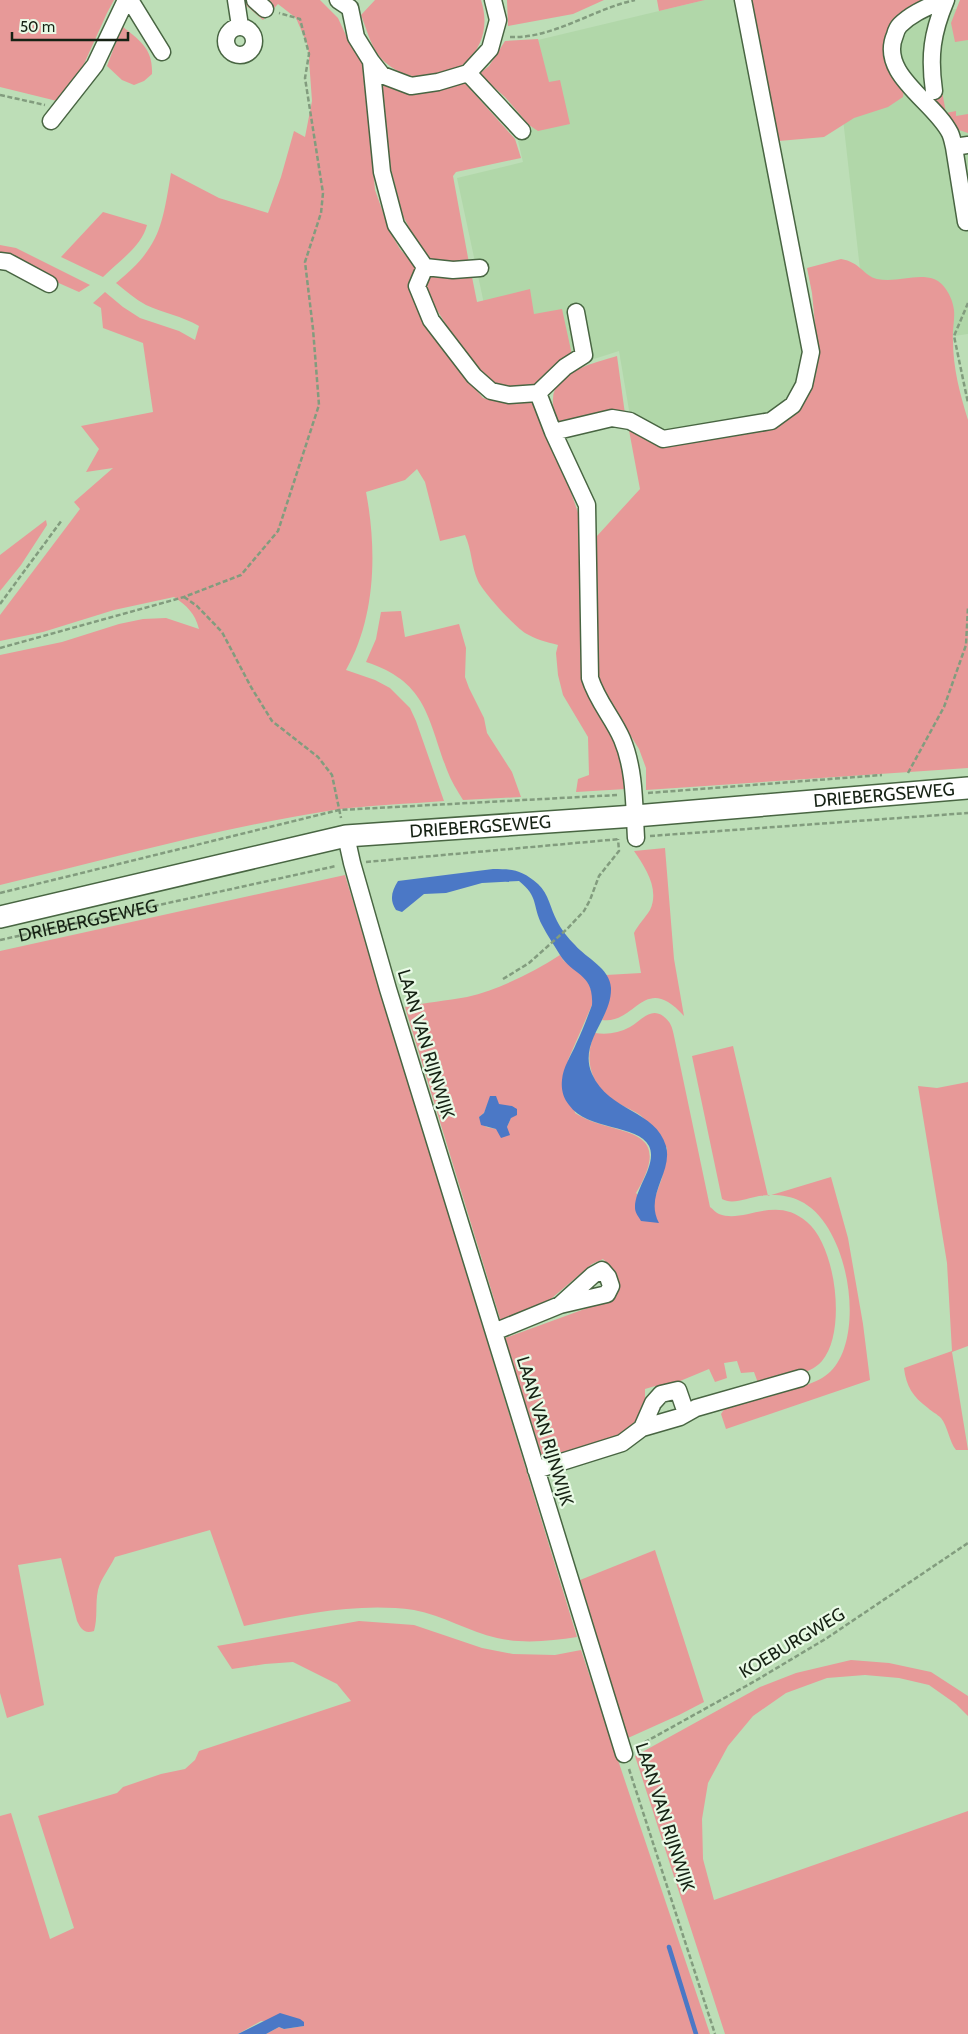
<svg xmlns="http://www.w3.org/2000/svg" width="968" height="2034" viewBox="0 0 968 2034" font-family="Cabin,sans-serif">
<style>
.built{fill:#b1d7a9}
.green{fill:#e79998;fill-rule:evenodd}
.water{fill:#4b78c6}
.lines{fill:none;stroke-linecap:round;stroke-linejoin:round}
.stream{stroke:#4b78c6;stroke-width:4.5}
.minor-casing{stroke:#486542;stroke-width:19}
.major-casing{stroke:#486542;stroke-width:24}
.path{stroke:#829c7e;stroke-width:2.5;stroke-dasharray:5 2.5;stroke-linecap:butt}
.minor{stroke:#fff;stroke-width:16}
.major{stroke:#fff;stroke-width:21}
.labels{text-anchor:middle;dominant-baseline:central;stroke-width:4.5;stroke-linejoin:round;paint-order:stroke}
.street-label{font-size:18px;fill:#162214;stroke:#e9fae6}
</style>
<rect width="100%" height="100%" fill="#bddeb7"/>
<path class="built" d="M705 0H734L807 349 790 403 765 420 669 434 630 416 619 351 575 365 501 383 457 178 523 162 518 141 534 125 517 45Z
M968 9V334L947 337 862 287 842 110 875 10Z"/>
<path class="green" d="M0 0H114L107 13 79 75 57 101 0 87Z
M240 0H320L338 18 349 42 364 66 375 190 390 232 400 249 416 267 410 288 416 307 435 339 483 398 499 402 538 398 582 524 584 687C591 706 605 721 614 739 621 754 625 772 626 789L576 792 578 779 589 775 588 737 563 695 558 675 556 653 558 645C546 642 535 639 525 633 513 625 484 593 478 581 471 566 472 550 465 535L440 541 425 482 417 469 405 480 366 492C377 550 376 617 346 670L375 680 390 688 410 708 416 721 444 801C408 804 370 805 334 810 223 827 110 859 0 885V655L62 642 119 624 143 619 166 618 199 629C195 613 187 606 174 597L114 610 43 632 0 641V615L80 509 74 502 113 468 86 472 99 449 81 426 153 412 143 343 103 328 101 308 93 303 105 292 123 307 140 318 179 331 195 340 199 326C182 316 163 313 146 305 135 299 126 291 116 283 160 247 162 227 171 173L219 198 268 213 281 177 294 131 305 137 312 101 308 46 296 18 278 4 263 20Z
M375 0H481C501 61 430 100 386 63 371 50 368 32 361 15Z
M507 0H604L573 14 508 26Z
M657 0H705L659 11Z
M750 0H925L892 28 904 88 903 97 888 107 854 118 824 137 779 141Z
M960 0H968V40L955 42 951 23Z
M122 26C140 41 153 48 152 74L144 81 134 85 122 80 107 66Z
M538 39 549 82 560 80 570 124 538 131 529 125 505 97 479 74 489 66 505 41Z
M381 82C406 102 438 92 464 82L515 139 521 158 456 172 453 176 469 263 435 262 422 252 403 216 391 169Z
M942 91 946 113 956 111V116L968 114V133L956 129 927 93Z
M103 212 147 225C142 246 118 262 103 277L61 257Z
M0 245 16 248 90 285 79 292 0 257Z
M841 259C860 262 864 276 877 279 897 283 916 273 934 279 945 283 953 299 954 310 955 320 952 331 953 341 953 368 960 394 968 420V768L646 790V768L639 749 599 685 596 663 597 536 640 489 628 425 669 444 778 427 795 411 804 399 816 374 818 354 816 334 812 293 807 268Z
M429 275 454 278 472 277 477 302 530 289 534 314 562 309 572 355 541 387H496C467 355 442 324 424 285Z
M617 356 625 414 559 426C557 418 552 408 553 399 553 372 597 362 617 356Z
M46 520 47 525 21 565 0 591V555Z
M401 611 405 637 459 624 466 648 465 677 469 688 484 718 487 733 512 772 521 797 463 800C457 790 451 781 447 770 427 717 427 682 366 662L376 639 381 612Z
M665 848 674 959 684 1016C644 971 636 1025 602 1020 608 1006 613 990 606 975L641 973 634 933C638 925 645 918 650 910 660 889 645 867 634 851Z
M345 875 577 1637C551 1641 523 1644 497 1638 469 1632 443 1615 414 1610 357 1602 300 1615 244 1626L210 1530 115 1557C110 1568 101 1578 98 1590 95 1604 98 1618 94 1631 84 1634 81 1629 77 1621L61 1558 18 1565 44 1705 7 1718 0 1693V951Z
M560 955 564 961 582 974 589 984 593 995 592 1005 568 1060 575 1113C614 1138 678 1122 636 1193L654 1213 653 1203 662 1178 667 1148C660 1139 648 1121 640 1115 631 1109 619 1105 610 1098 589 1082 584 1055 595 1033 607 1035 619 1033 630 1027 641 1021 650 1007 663 1016 671 1022 672 1027 674 1036L710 1207C713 1209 716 1213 719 1214 745 1224 775 1194 807 1222 836 1246 847 1332 822 1361 808 1377 778 1378 758 1383L754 1372 741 1373 737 1361 724 1363 727 1378 715 1382 709 1369 656 1391 655 1386 645 1389V1403L640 1416 621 1437 544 1463 505 1338 612 1299C623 1286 613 1269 603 1259L592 1264 539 1309 501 1322 405 1007C426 1002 447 1001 467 997 500 989 532 973 560 955ZM491 1096 511 1118 507 1127 496 1129 486 1127 479 1117 484 1113Z
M733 1046 768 1196 831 1177 848 1238 863 1324 870 1380 726 1429 721 1414 727 1405C754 1398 813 1390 831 1371 867 1334 848 1223 800 1201 789 1195 772 1194 759 1196 748 1198 732 1205 722 1199L692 1056Z
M968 1082V1346L952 1352 968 1450H956C949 1441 948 1427 941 1418 937 1414 931 1411 928 1408 913 1397 906 1386 904 1368L952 1351 947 1263 918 1086 937 1088Z
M655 1550 704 1702 679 1715 628 1738 580 1580Z
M359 1621 414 1625 482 1648 513 1654 555 1655 581 1650 710 2034H266L279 2027 284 2029 304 2026 261 2021 238 2034H0V1816L11 1813 50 1939 74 1928 38 1816 117 1793 123 1787 161 1774 185 1769 195 1760 199 1751 351 1701 337 1684 293 1662 265 1664 232 1669 217 1646Z
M851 1660 889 1663 931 1672 968 1696V1716L956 1704 929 1685 899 1678 865 1675 827 1678 786 1693 753 1716 728 1746 708 1783 702 1819 703 1859 714 1900 968 1811V2034H725L635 1756 760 1687 796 1673Z"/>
<path class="water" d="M493 869C513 869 522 870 538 884 549 894 550 908 557 921 561 929 568 938 575 945 586 958 610 968 611 988 612 1019 578 1042 592 1074 609 1112 656 1110 666 1146 673 1173 644 1195 659 1223L641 1221C639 1217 635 1213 635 1208 634 1189 658 1165 649 1146 638 1124 587 1131 569 1105 563 1098 561 1089 562 1080 563 1067 571 1056 576 1044 582 1032 587 1018 592 1005 594 973 573 976 560 955 554 945 547 935 542 925 532 905 539 897 519 881L482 883 446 893 424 894 402 912 396 910C389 899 392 891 398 881Z
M490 1096H496L499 1104 512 1106 517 1109V1115L511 1118 507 1127 510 1135 501 1138 496 1129 481 1125 479 1117 484 1113Z
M280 2013 300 2019 304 2022V2026L284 2029 279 2027 266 2034H238Z"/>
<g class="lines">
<path class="stream" d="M669 1947 696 2034"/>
<defs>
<path id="minor" d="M130 0 162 52
M236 0 240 26
M255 0 265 9
M338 0 350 8 356 37 371 61 382 172 396 225 425 267 417 286 431 320 474 376 491 391 509 395 538 393 553 432 612 418 630 421 663 439 771 421 793 405 804 385 811 352 743 0
M943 0C928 7 912 13 900 25 897 28 896 31 895 35 878 74 935 102 950 133 952 137 953 143 954 147
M226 41a14 14 0 1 1 28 0a14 14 0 1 1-28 0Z
M371 61 382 75 411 86 438 82 468 73 490 49 498 20 493 0
M468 73 522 131
M934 91C929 56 932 33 946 0
M51 121 95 65 126 0
M968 145 954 147 966 222 968 221
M0 261 8 262 49 284
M425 267 453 270 480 268
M538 393 565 367 584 355 576 312
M553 432 587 505 590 678C597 701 613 718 622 739 635 770 634 804 636 838
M346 836 352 863 388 989 624 1754
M494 1332 560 1305 607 1294 611 1286 608 1277 602 1270 593 1275 560 1305
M642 1428 680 1417 696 1408 801 1378
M536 1470 622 1443 642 1428 653 1403 661 1394 678 1390 686 1413"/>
<g id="major">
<path id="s2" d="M0 917 346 836 635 816 968 788"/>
</g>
</defs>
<use href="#minor" class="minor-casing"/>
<use href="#major" class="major-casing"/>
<g class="path">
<path d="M510 37C553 39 593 9 635 0"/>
<path d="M0 95 45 105"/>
<path d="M968 303 954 336 968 403"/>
<path d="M184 597 197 606 222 632 251 687 272 721 318 757 332 775 341 818"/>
<path d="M0 604 62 520"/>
<path d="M0 648 184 597 241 575 278 531 319 405 313 329 305 262 321 213 323 193 305 78 309 54 300 19 279 13"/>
<path d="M908 773 944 707 966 645 968 607"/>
<path d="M648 793 882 775"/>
<path d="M650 836 968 813"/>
<path d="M366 862 620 839"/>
<path d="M0 893 339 810 617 795"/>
<path id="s1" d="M0 940 336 866"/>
<path d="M503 979 529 963 567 929 584 911 590 900 599 876 619 851 618 839"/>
<path d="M638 1746 755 1681 827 1638 968 1543"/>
<path d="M629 1769 715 2034"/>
</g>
<use href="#minor" class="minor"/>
<use href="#major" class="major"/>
</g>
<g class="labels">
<g class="street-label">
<text stroke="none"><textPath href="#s2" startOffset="895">DRIEBERGSEWEG</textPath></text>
<text stroke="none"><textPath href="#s2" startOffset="490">DRIEBERGSEWEG</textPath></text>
<text stroke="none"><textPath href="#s1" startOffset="90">DRIEBERGSEWEG</textPath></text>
<text transform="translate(426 1044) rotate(73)">LAAN VAN RIJNWIJK</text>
<text transform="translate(545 1431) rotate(73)">LAAN VAN RIJNWIJK</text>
<text transform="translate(792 1643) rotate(-31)">KOEBURGWEG</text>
<text transform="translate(665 1817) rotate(72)">LAAN VAN RIJNWIJK</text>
</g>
</g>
<path d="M12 32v8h116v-8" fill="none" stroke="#162214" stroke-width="2.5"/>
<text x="20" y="32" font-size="15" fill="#162214" stroke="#e9fae6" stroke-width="4" paint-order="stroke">50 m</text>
</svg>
